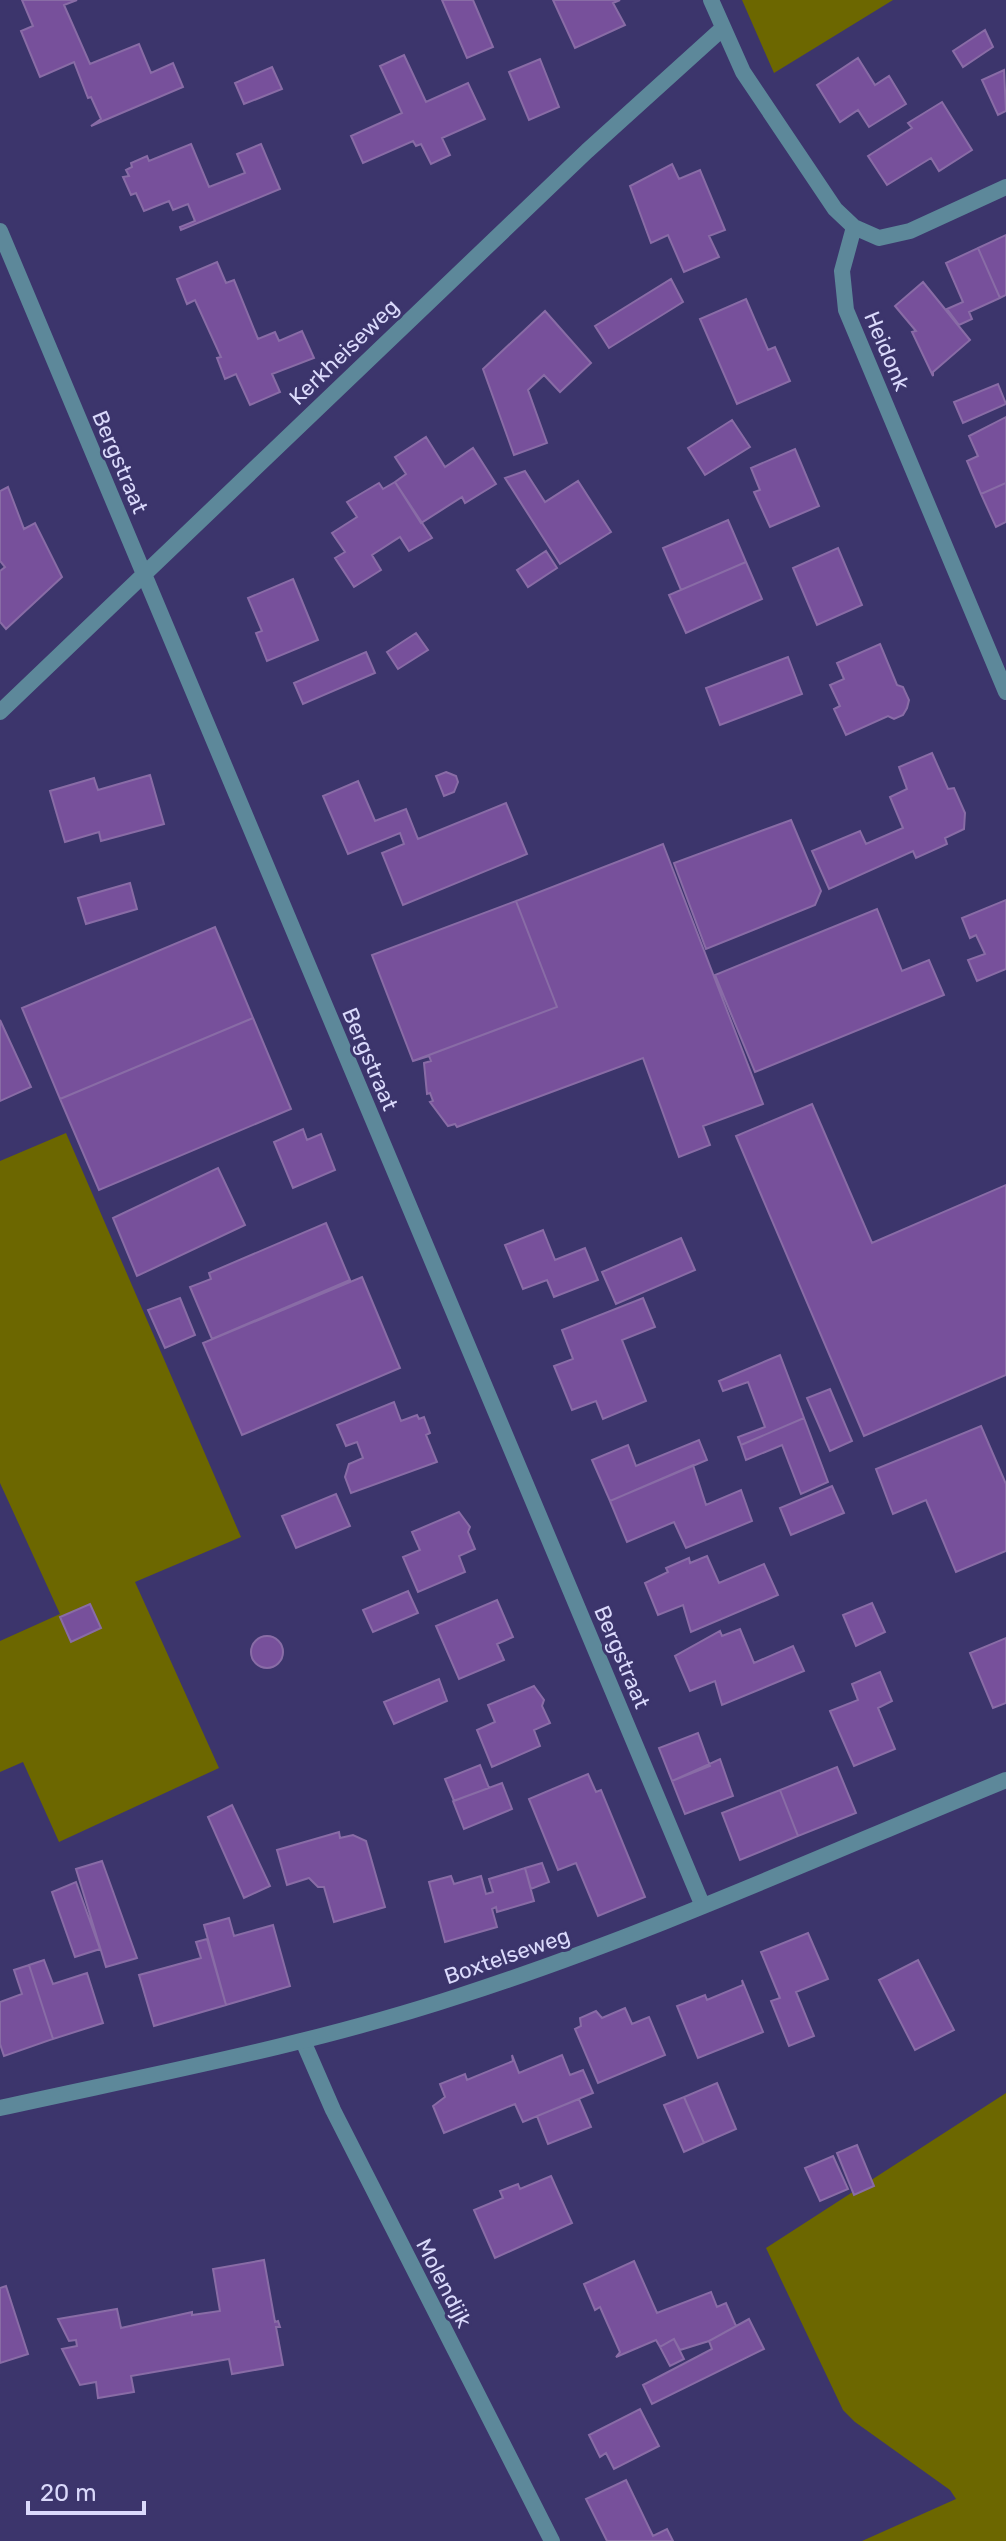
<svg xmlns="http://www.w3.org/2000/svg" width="1006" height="2541" viewBox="0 0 1006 2541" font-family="Rubik,sans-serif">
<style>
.green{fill:#6c6700}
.building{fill:#77509b;stroke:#896ca6;stroke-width:2}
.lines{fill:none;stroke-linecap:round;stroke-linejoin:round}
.minor{stroke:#5d889a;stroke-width:16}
.tertiary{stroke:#5d889a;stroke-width:16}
.labels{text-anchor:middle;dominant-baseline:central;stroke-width:6;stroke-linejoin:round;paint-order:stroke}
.street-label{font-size:22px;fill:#dad9fb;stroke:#3c356c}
</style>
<rect width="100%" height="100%" fill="#3c356c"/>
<path class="green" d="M742 0H893L774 73Z
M66 1133 241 1537 135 1582 219 1768 59 1842 23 1762 0 1772V1641L60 1614 0 1483V1161Z
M1006 2093V2541H862L956 2499 950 2490 855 2422 843 2410 766 2248Z"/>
<path class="building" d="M22 0H77L64 5 90 64 139 44 151 73 173 63 183 87 91 126 101 119 91 97 88 98 74 62 40 77 21 31 33 26Z
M442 0H473L493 47 467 58Z
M553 0H620L613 3 625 25 575 48Z
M985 30 993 47 963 67 953 51Z
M404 55 426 102 468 83 485 119 442 138 450 155 431 164 421 144 416 146 413 141 363 163 351 136 402 113 380 66Z
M858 58 875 85 889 76 906 104 869 127 858 110 840 122 817 85Z
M540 59 559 107 529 120 509 72Z
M272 67 282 89 244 104 235 83Z
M1004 70 1006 111 998 115 982 80Z
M942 102 972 150 939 171 931 158 887 185 868 156 912 128 908 123Z
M191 144 209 187 245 173 237 154 261 144 280 189 181 230 180 227 195 221 188 204 173 210 169 201 144 211 136 193 131 195 123 177 129 176 126 170 132 167 131 163 147 156 149 161Z
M672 164 679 179 700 170 725 230 709 236 719 257 684 272 668 235 651 243 630 186Z
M1006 235V295L1000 298 978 248Z
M978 248 1000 298 969 312 972 319 959 325 947 309 963 302 946 263Z
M217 262 226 283 234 280 258 339 275 332 279 341 302 331 314 358 272 374 280 392 250 405 236 374 225 379 217 358 221 357 195 300 187 304 177 279Z
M671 279 683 302 609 348 595 326Z
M923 282 970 340 933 372V376L912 332 916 331 895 306Z
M746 299 768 350 775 347 790 381 737 404 700 319Z
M545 311 591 363 560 392 544 375 528 390 547 443 514 455 483 369Z
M998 384 1006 404 963 423 954 402Z
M1006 417V483L981 494 967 461 978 456 969 436Z
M732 420 750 447 705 475 688 448Z
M426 437 445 467 473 448 496 484 465 503 462 497 421 523 395 482 406 474 395 457Z
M795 449 819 506 770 527 754 492 760 490 751 468Z
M525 471 545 502 578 481 611 532 560 564 505 478Z
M395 482 432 538 409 551 400 537 372 555 381 570 354 587 335 558 345 552 332 533 357 517 347 502 379 483 383 489Z
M1006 483V522L996 527 981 494Z
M8 487 24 529 35 523 62 577 6 629 0 622V571L5 567 0 561V491Z
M728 520 746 562 681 590 663 548Z
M838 548 862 605 817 625 793 568Z
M546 551 557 568 528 587 517 570Z
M746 562 762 599 686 633 669 595Z
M293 579 318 640 267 661 256 633 262 631 248 598Z
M416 633 428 650 398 669 387 652Z
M880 644 897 685 903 687 909 700 907 708 903 715 894 719 888 716 846 735 834 709 840 706 830 685 844 679 837 663Z
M366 652 375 673 303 704 294 683Z
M788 657 802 694 720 725 706 688Z
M932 753 948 789 954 788 965 813 964 829 945 838 947 844 916 858 913 851 829 889 812 851 860 831 866 844 903 828 890 797 907 789 899 767Z
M446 772 456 776 458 782 454 792 444 796 436 776Z
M150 775 164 824 101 841 99 832 65 842 50 791 94 778 98 790Z
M358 781 375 821 406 809 418 839 506 803 527 854 403 905 382 853 404 844 400 833 348 854 323 796Z
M791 820 821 891 815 905 706 949 674 863Z
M663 844 763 1104 703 1126 710 1145 679 1157 643 1058 457 1127 455 1124 448 1126 430 1102 433 1101 430 1093 427 1094 424 1063 431 1061 429 1056 413 1061 557 1007 516 901Z
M130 883 137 909 86 924 78 898Z
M1006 900V969L977 981 968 960 985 954 976 935 970 938 962 918Z
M516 901 557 1007 413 1061 372 955Z
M877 909 902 971 929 960 944 995 755 1072 715 975Z
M215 927 253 1018 60 1099 22 1008Z
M253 1018 291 1109 99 1190 60 1099Z
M0 1020 31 1087 0 1101Z
M812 1104 872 1243 1006 1185V1375L864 1436 736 1136Z
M303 1129 307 1140 321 1134 335 1170 293 1188 274 1142Z
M218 1168 245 1225 137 1276 113 1218Z
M326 1223 350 1280 212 1339 190 1287 211 1279 209 1273Z
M543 1230 555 1260 585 1248 598 1280 554 1297 547 1280 523 1289 505 1245Z
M681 1238 695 1270 616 1304 602 1272Z
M362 1277 400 1368 242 1435 203 1343Z
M180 1298 195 1335 165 1348 148 1310Z
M643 1298 655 1327 622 1340 646 1401 603 1419 596 1401 572 1410 554 1366 573 1359 562 1330Z
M780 1355 804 1418 741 1445 738 1437 765 1427 748 1382 723 1391 719 1381Z
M830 1389 852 1441 830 1451 807 1398Z
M394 1402 401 1421 417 1415 419 1419 424 1417 430 1433 426 1435 437 1462 351 1493 345 1477 349 1464 363 1458 357 1442 346 1446 337 1425Z
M804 1418 828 1482 801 1494 782 1445 746 1460 741 1445Z
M981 1426 1006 1484V1551L956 1572 926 1500 893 1514 876 1469Z
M699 1440 707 1460 610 1501 592 1460 628 1445 636 1466Z
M693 1465 706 1505 741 1490 752 1521 686 1548 674 1522 627 1542 610 1501Z
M832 1486 844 1513 791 1535 780 1508Z
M336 1494 350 1526 296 1548 282 1516Z
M459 1512 470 1527 468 1532 475 1549 459 1556 465 1572 418 1592 403 1557 420 1550 412 1532Z
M707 1556 719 1583 764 1564 778 1595 691 1632 683 1605 658 1615 645 1583 668 1572 666 1568 689 1558 690 1563Z
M408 1591 418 1613 373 1632 363 1610Z
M497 1600 513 1637 497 1644 504 1660 459 1679 436 1626Z
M872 1603 885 1632 856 1646 843 1615Z
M90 1604 101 1628 71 1642 60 1617Z
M740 1629 754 1663 793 1646 804 1671 722 1705 715 1681 690 1691 675 1656 720 1631 722 1636Z
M251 1652a16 16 0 1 1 32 0a16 16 0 1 1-32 0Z
M1006 1638V1703L993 1708 970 1653Z
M880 1672 892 1701 878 1708 895 1749 854 1766 830 1711 858 1700 852 1684Z
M439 1679 447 1701 394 1724 384 1702Z
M534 1686 544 1700 542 1706 550 1723 534 1730 540 1746 492 1767 477 1730 495 1722 488 1705Z
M698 1733 710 1766 672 1781 659 1748Z
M720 1759 733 1796 685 1814 672 1781Z
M480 1765 489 1788 454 1801 445 1779Z
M837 1767 856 1813 798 1836 780 1790Z
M588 1774 596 1792 601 1790 645 1897 598 1916 576 1863 558 1870 529 1799Z
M502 1783 512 1809 464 1829 453 1801Z
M780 1790 798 1836 740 1860 722 1813Z
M232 1805 270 1886 244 1898 208 1817Z
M339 1832 340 1838 353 1835 366 1841 385 1907 334 1922 324 1887H318L309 1878 287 1885 277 1850Z
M102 1861 137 1958 106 1967 76 1869Z
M542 1863 549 1882 531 1889 525 1868Z
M525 1868 534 1901 497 1912 496 1907 492 1909 497 1927 445 1942 429 1882 451 1876 454 1884 481 1876 486 1894 493 1892 489 1879Z
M76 1882 100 1949 75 1957 52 1892Z
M229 1918 234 1936 273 1925 290 1986 226 2005 204 1925Z
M808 1933 828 1979 796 1992 814 2036 789 2046 771 2001 780 1998 761 1952Z
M207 1939 226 2005 154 2026 139 1975 201 1958 196 1942Z
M44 1960 53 1984 87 1973 103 2023 53 2039 29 1965Z
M918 1960 954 2030 915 2050 879 1980Z
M29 1965 53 2039 4 2056 0 2044V2002L22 1994 14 1970Z
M742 1980 763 2032 698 2058 677 2006 705 1995 707 2000 743 1985Z
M625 2008 632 2024 649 2017 665 2055 598 2083 575 2029 581 2026 580 2018 596 2011 602 2018Z
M512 2055 519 2073 562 2055 570 2075 583 2070 593 2093 523 2122 515 2104 444 2133 433 2106 445 2097 440 2084 465 2074 467 2080 513 2061Z
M717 2083 736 2129 704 2143 684 2097Z
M684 2097 704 2143 684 2152 664 2105Z
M579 2099 591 2127 548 2144 537 2116Z
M857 2145 874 2186 854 2195 837 2153Z
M833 2156 848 2189 820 2201 805 2168Z
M551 2176 572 2223 495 2258 474 2210 503 2198 500 2191 518 2184 520 2189Z
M264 2260 275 2322 278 2321 280 2327H276L283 2365 232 2374 229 2359 131 2376 134 2392 98 2398 96 2382 80 2385 62 2349 77 2346 76 2340 69 2341 58 2319 117 2309 121 2328 192 2312V2315L220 2311 213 2269Z
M634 2261 657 2313 711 2292 717 2307 726 2303 736 2326 709 2341 680 2350 674 2339 660 2347 656 2340 616 2357 620 2352 600 2307 595 2310 584 2284Z
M6 2286 28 2354 0 2363V2288Z
M749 2319 764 2349 652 2404 643 2385 712 2349 709 2341Z
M674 2339 684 2359 670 2366 660 2347Z
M640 2409 659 2446 614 2469 606 2453 600 2457 589 2435Z
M626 2480 653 2536 667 2529 673 2541H607L586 2499Z"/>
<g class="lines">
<path class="minor" d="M711 0 743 72 835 209 854 227 842 271 846 310 1006 692
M854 227 879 238 910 231 1006 187
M0 231 702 1904
M0 712 587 151 723 28
M303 2041 333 2110 552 2541"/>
<path class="tertiary" d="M0 2108C154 2074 310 2045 459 1996 646 1936 825 1854 1006 1780"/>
</g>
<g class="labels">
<g class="street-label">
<text transform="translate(887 351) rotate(67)">Heidonk</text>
<text transform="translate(344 352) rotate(-44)">Kerkheiseweg</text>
<text transform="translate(120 462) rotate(67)">Bergstraat</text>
<text transform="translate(370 1059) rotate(67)">Bergstraat</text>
<text transform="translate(622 1657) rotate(67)">Bergstraat</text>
<text transform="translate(507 1956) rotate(-19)">Boxtelseweg</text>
<text transform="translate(444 2283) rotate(63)">Molendijk</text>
</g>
</g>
<path d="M28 2501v12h116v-12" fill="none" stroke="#dad9fb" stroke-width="4"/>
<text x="40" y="2501" font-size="24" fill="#dad9fb" stroke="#3c356c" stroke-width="6" paint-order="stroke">20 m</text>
</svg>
